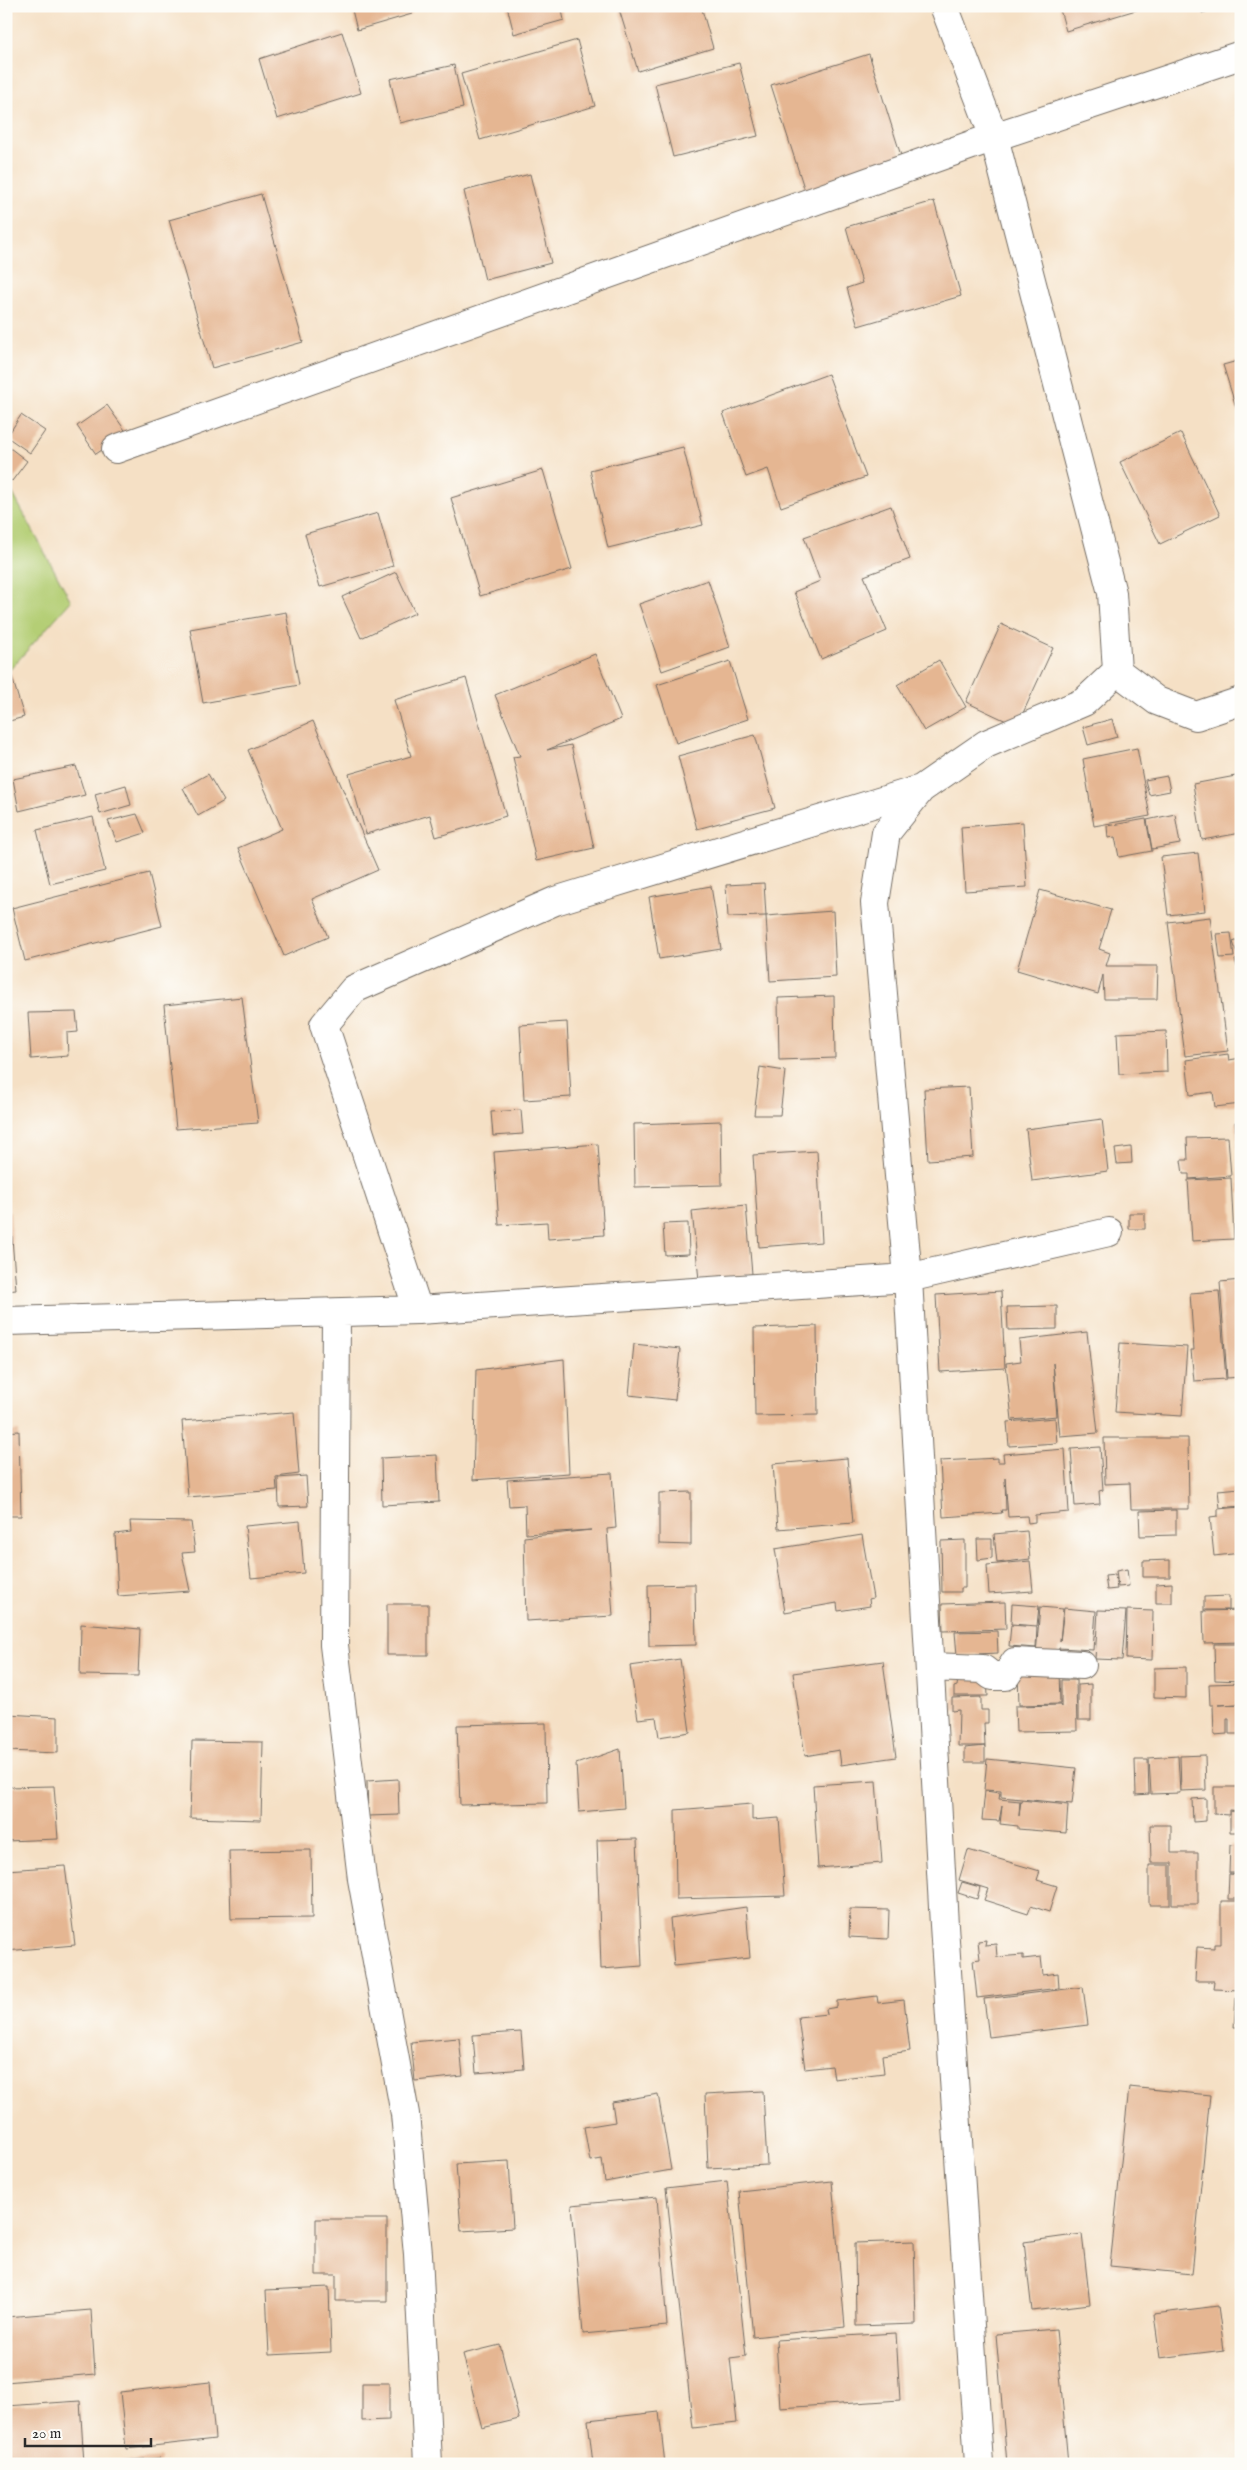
<svg xmlns="http://www.w3.org/2000/svg" width="1247" height="2470" viewBox="0 0 1247 2470" font-family="'IM FELL English',serif">
<style>
.green{fill:#b4ce74;stroke:#707c50}
.building{fill:#e5b692}
.lines{fill:none;stroke-linecap:round;stroke-linejoin:round}
.minor-casing{stroke:#726a61;stroke-width:30}
.minor{stroke:#fff;stroke-width:28}
</style>
<rect width="100%" height="100%" fill="#fdfcf7"/>
<filter id="ink" filterUnits="userSpaceOnUse"><feTurbulence type="fractalNoise" baseFrequency=".02" numOctaves="2"/><feDisplacementMap in="SourceGraphic" scale="10" xChannelSelector="R" yChannelSelector="G"/><feConvolveMatrix kernelMatrix="1 2 1 2 8 2 1 2 1" color-interpolation-filters="sRGB"/></filter>
<filter id="wash" filterUnits="userSpaceOnUse"><feTurbulence type="fractalNoise" baseFrequency=".0096" numOctaves="4" result="noise"/><feDisplacementMap in="SourceGraphic" scale="20" xChannelSelector="R" yChannelSelector="G"/><feGaussianBlur stdDeviation="1.12" result="paint"/><feColorMatrix in="noise" values="0 0 0 0 0 0 0 0 0 0 0 0 0 0 0 0 0 1.4 0 .05"/><feComposite in="paint" operator="in"/></filter>
<g filter="url(#wash)">
<rect width="100%" height="100%" fill="#f5e0c5"/>
<path class="green" d="M6 481 71 601 6 674Z"/>
<g id="blocks">
<path class="building" d="M351 6H410L412 14 357 30Z
M507 6H561L564 20 514 34Z
M618 6H701L713 48 638 71Z
M774 6H790L776 12Z
M1059 6H1146V7L1066 31Z
M1200 6H1223V7L1202 13Z
M342 32 361 93 277 119 259 59Z
M577 40 595 106 480 140 461 74Z
M869 54 903 162 806 194 771 85Z
M739 63 758 136 673 157 655 84Z
M454 65 463 108 400 123 390 79Z
M530 174 551 263 485 280 464 191Z
M261 194 303 342 212 368 169 220Z
M934 201 961 296 858 326 847 288 862 283 846 227Z
M1241 360V420H1240L1223 365Z
M828 374 866 477 781 507 768 469 746 477 723 413Z
M107 405 127 433 96 454 77 426Z
M21 415 45 431 30 453 7 437Z
M1181 433 1220 515 1160 544 1120 462Z
M6 445 27 461 12 481 6 477Z
M683 447 703 525 608 548 590 470Z
M543 470 572 569 480 596 451 498Z
M891 506 910 559 864 576 887 631 821 659 794 592 820 581 804 537Z
M378 513 393 566 320 587 305 534Z
M396 572 415 613 361 638 342 597Z
M708 580 730 647 662 671 639 604Z
M286 612 299 685 203 703 190 629Z
M1001 624 1053 648 1017 726 966 702Z
M595 654 621 719 547 750 571 745 594 848 536 861 513 757 520 756 495 695Z
M6 657 24 717 6 722Z
M939 660 966 707 924 731 897 685Z
M730 661 748 719 676 743 657 685Z
M466 678 506 816 436 837 430 815 366 834 349 774 411 756 394 700Z
M1112 719 1117 737 1088 745 1083 727Z
M313 721 378 870 312 899 328 937 284 956 238 848 282 829 248 750Z
M755 735 775 808 697 829 678 756Z
M1137 748 1150 816 1094 826 1083 759Z
M76 766 85 795 19 811 13 779Z
M208 774 224 801 198 816 183 788Z
M1241 775V833L1202 840 1193 784Z
M1167 776 1170 791 1149 795 1145 780Z
M126 785 131 805 100 814 95 794Z
M137 814 145 833 117 842 108 821Z
M1175 814 1180 844 1152 849 1147 820Z
M93 817 105 871 50 884 37 830Z
M1146 819 1152 851 1119 857 1115 837 1108 838 1107 826Z
M1023 822 1027 887 965 891 961 827Z
M1198 853 1205 911 1168 915 1161 857Z
M149 873 162 926 25 961 12 908Z
M764 883 766 916 833 911 836 977 770 981 766 916 728 917 726 885Z
M711 886 721 949 659 959 649 897Z
M1040 890 1111 910 1099 949 1110 953 1106 966H1158L1157 999H1104L1103 975 1098 994 1017 970Z
M1210 917 1228 1051 1185 1056 1168 922Z
M1231 933 1234 957 1220 958 1217 934Z
M1241 939V976H1240L1235 960 1239 959 1233 942Z
M834 996 835 1058 779 1060 778 998Z
M242 997 258 1123 176 1129 164 1005Z
M76 1012 78 1032 67 1033 68 1056 31 1059 28 1013Z
M567 1022 571 1097 524 1100 520 1025Z
M1166 1031 1167 1072 1119 1074 1117 1033Z
M1228 1054 1229 1060 1241 1058V1104L1215 1107 1213 1092 1190 1095 1186 1060Z
M760 1067 785 1071 780 1115H754Z
M969 1087 973 1157 928 1160 924 1089Z
M521 1110 523 1134 493 1136 491 1112Z
M1102 1119 1108 1171 1032 1181 1026 1129Z
M721 1121 722 1185 635 1187 634 1124Z
M1235 1122H1241V1140H1237Z
M1228 1137 1231 1176 1189 1179V1174H1183L1181 1160H1188L1187 1138Z
M1237 1141H1241V1193H1239Z
M598 1144 604 1235 548 1239 547 1222 499 1225 494 1152Z
M1131 1147 1132 1163 1117 1164 1115 1149Z
M817 1151 822 1242 759 1247 753 1155Z
M1231 1178 1234 1239 1192 1241 1188 1180Z
M746 1205 752 1274 699 1280 692 1211Z
M10 1211 16 1290 6 1291V1212Z
M1129 1213H1145V1229H1129Z
M688 1223 689 1254 665 1255 663 1224Z
M1241 1280V1377L1227 1378 1220 1282Z
M1001 1291 1005 1368 940 1372 936 1295Z
M1219 1291 1226 1379 1194 1381 1191 1350H1194L1190 1293Z
M1057 1306V1329L1008 1330 1007 1307Z
M817 1326 818 1415 755 1416 754 1328Z
M1087 1332 1098 1433 1060 1436 1053 1363 1057 1416 1012 1420 1006 1363 1021 1361 1019 1340Z
M1120 1343 1187 1347 1182 1416 1115 1412Z
M634 1344 680 1349 675 1400 629 1395Z
M564 1359 569 1473 473 1480 476 1370Z
M294 1412 299 1474 276 1477 277 1490 188 1497 182 1421Z
M1055 1418 1057 1443 1009 1446 1007 1422Z
M19 1431 21 1516H6V1432Z
M1104 1438H1188L1189 1509H1131L1130 1483 1105 1484Z
M1100 1447 1103 1490 1099 1491 1100 1504 1075 1506 1071 1449Z
M1065 1449 1069 1512 1035 1515V1522L1028 1523 1027 1516 1008 1517 1005 1478 1006 1510H1001L1002 1513 943 1517 940 1461 998 1458V1462H1004L1003 1454Z
M437 1455 439 1502 382 1505 381 1458Z
M847 1458 853 1523 778 1529 773 1464Z
M612 1473 616 1528 607 1529 613 1616 526 1621 524 1537 591 1530 526 1534 525 1505 509 1506 507 1480Z
M306 1476 308 1506 279 1507 278 1478Z
M1241 1488V1506L1220 1508 1218 1490Z
M691 1492V1545L659 1544V1493Z
M1241 1507V1553L1214 1556 1210 1517 1218 1516V1509Z
M1176 1510V1535L1140 1536 1139 1511Z
M130 1521 191 1522 195 1552 182 1553 190 1591 118 1596 115 1534 131 1532Z
M300 1521 304 1573 251 1578 245 1526Z
M1027 1531 1030 1559 997 1563 994 1534Z
M862 1535 873 1598 869 1599 870 1606 838 1611 837 1603 785 1612 775 1549Z
M977 1539H992V1558L978 1560Z
M965 1540V1588H961V1592H942L941 1541Z
M1170 1560V1577H1143V1561Z
M1030 1561 1033 1591 989 1594 987 1565Z
M1127 1569 1129 1586 1118 1587 1116 1571Z
M1115 1575 1117 1589 1107 1590 1105 1576Z
M1172 1583V1603H1156V1584Z
M695 1584 696 1645 649 1646 648 1585Z
M1229 1596V1610H1204V1597Z
M1005 1602 1006 1629 943 1631 942 1604Z
M387 1604H428V1655H387Z
M1012 1604 1039 1606 1037 1626 1011 1624Z
M1040 1607 1063 1609 1060 1641 1064 1608 1096 1611 1093 1650 1059 1648 1058 1656 1036 1654Z
M1098 1610 1126 1611 1122 1660 1095 1659Z
M1127 1610 1153 1611 1152 1660 1126 1659Z
M1241 1610V1642L1204 1643 1203 1611Z
M81 1624 140 1629 138 1676 80 1675Z
M1011 1625 1037 1627 1036 1648 1009 1646Z
M997 1631 998 1653 957 1655 955 1632Z
M1214 1644H1241V1681L1215 1680Z
M680 1659 690 1732 659 1737 656 1717 638 1719 630 1666Z
M883 1661 896 1757 841 1765 839 1750 805 1756 793 1673Z
M1186 1667V1698L1154 1697V1668Z
M1059 1671 1060 1704 1019 1705 1018 1672Z
M987 1678 988 1696H954V1687L957 1686 958 1679Z
M1061 1680H1076L1077 1731 1016 1732 1015 1706 1060 1705 1061 1707Z
M1241 1683V1704L1218 1705 1241 1704V1734H1229V1719H1227V1734L1214 1735 1213 1705H1210L1209 1684Z
M1091 1684V1720H1078V1685Z
M981 1697V1710H988V1723H984L985 1746H958L959 1710 952 1711V1698Z
M8 1714 58 1717V1753L6 1751Z
M546 1723 547 1803 460 1805 457 1725Z
M192 1741 263 1742 261 1820 190 1818Z
M985 1746V1762H965V1748Z
M620 1749 624 1808 579 1812 576 1764Z
M1205 1755 1206 1790 1181 1791 1180 1756Z
M1178 1756 1180 1793 1151 1794 1149 1758Z
M987 1759 1076 1768 1072 1804 1001 1797V1791L984 1790Z
M1135 1760H1148L1149 1794 1136 1795Z
M398 1779 399 1815 368 1816 367 1781Z
M876 1781 882 1863 818 1868 813 1785Z
M54 1786 58 1839 6 1841V1787Z
M1214 1787H1241V1811L1229 1810V1815L1214 1814Z
M985 1791 1000 1793 999 1799 1020 1801 1019 1816 1021 1800 1068 1805 1066 1833 1018 1829V1826L1000 1824 1002 1806 999 1821 982 1820Z
M1206 1798V1821L1193 1822 1192 1799Z
M752 1804V1820L779 1818 785 1896 676 1899 675 1810Z
M1230 1811 1241 1812V1832H1230Z
M1150 1825H1171V1853H1198V1904H1172V1863H1151Z
M637 1839 642 1966 601 1969 597 1840Z
M1230 1845 1241 1846V1873H1229Z
M311 1850 312 1918 231 1919 229 1851Z
M968 1850 1040 1871 1037 1880 1057 1886 1049 1912 1031 1906 1028 1914 984 1900 988 1889 959 1880Z
M1149 1865H1170V1905H1149Z
M65 1866 75 1945 6 1951V1870Z
M1229 1874 1241 1875V1899H1228Z
M962 1882 980 1887 977 1899 958 1893Z
M1221 1901H1241V1990L1213 1989 1214 1981H1195L1197 1947 1214 1948V1944H1221Z
M746 1907 750 1958 674 1966 670 1918Z
M850 1909 889 1910 888 1939 849 1937Z
M986 1940 985 1945 996 1944 997 1957 1023 1955V1959L1041 1957 1043 1975 1058 1973 1059 1988 977 1998 973 1960 980 1959 978 1941Z
M1083 1987 1088 2025 989 2037 984 1999Z
M877 1996 878 2003 904 2000 910 2051 882 2055 884 2073 834 2079 832 2066 805 2069 798 2017 827 2014 826 2009 837 2007V2001Z
M1236 1997H1241V2027H1234Z
M521 2032 524 2069 476 2073 473 2035Z
M459 2038 463 2076 415 2081 411 2042Z
M1129 2087 1210 2095 1192 2274 1110 2266Z
M763 2091 767 2165 708 2168 705 2094Z
M658 2094 671 2170 605 2182 602 2159 590 2161 584 2127 615 2122 612 2102Z
M509 2161 513 2228 461 2231 456 2164Z
M727 2181 746 2356 730 2358 737 2423 693 2428 666 2188Z
M832 2181 845 2327 753 2337 739 2191Z
M657 2197 667 2326 583 2334 572 2205Z
M316 2219H387V2301H336V2275H316Z
M1082 2234 1090 2304 1032 2311 1024 2242Z
M914 2241 916 2324 856 2326 855 2243Z
M329 2287 331 2352 269 2355 266 2290Z
M1218 2306 1224 2350 1160 2358 1154 2314Z
M91 2310 95 2374 6 2382V2317Z
M1056 2329 1068 2464H1007L996 2334Z
M896 2333 900 2400 780 2408 776 2340Z
M500 2345 519 2419 482 2428 463 2354Z
M210 2382 215 2439 126 2449 120 2392Z
M362 2383H389V2420L362 2421Z
M80 2401 84 2464H6V2406Z
M659 2412 665 2464H593L588 2420Z
M160 2458V2464H119V2461Z"/>
</g>
</g>
<g filter="url(#ink)">
<use href="#blocks" fill-opacity="0" stroke="#726a61" stroke-width="1"/>
<g class="lines">
<defs>
<path id="minor" d="M944 6 994 137 1112 593 1117 671 1084 702 986 744 921 789 886 833 875 903 908 1278 944 1925 979 2464
M116 449 994 137 1241 55
M1117 671 1157 701 1196 716 1241 701
M418 1310 324 1025 354 989 555 901 921 789
M336 1313 334 1645 362 1879 405 2114 418 2254 428 2464
M6 1321 418 1310 908 1278 1109 1232
M931 1667 983 1669 992 1676H1006L1015 1662 1082 1665"/>
</defs>
<use href="#minor" class="minor-casing"/>
<use href="#minor" class="minor"/>
</g>
</g>
<rect width="1247" height="2470" fill="none" stroke="#fdfcf7" stroke-width="25"/>
<path d="M25 2438v8h126v-8" fill="none" stroke="#2b2b2b" stroke-width="2.5"/>
<text x="32" y="2438" font-size="15" fill="#2b2b2b" stroke="#fdfcf7" stroke-width="4" paint-order="stroke">20 m</text>
</svg>
